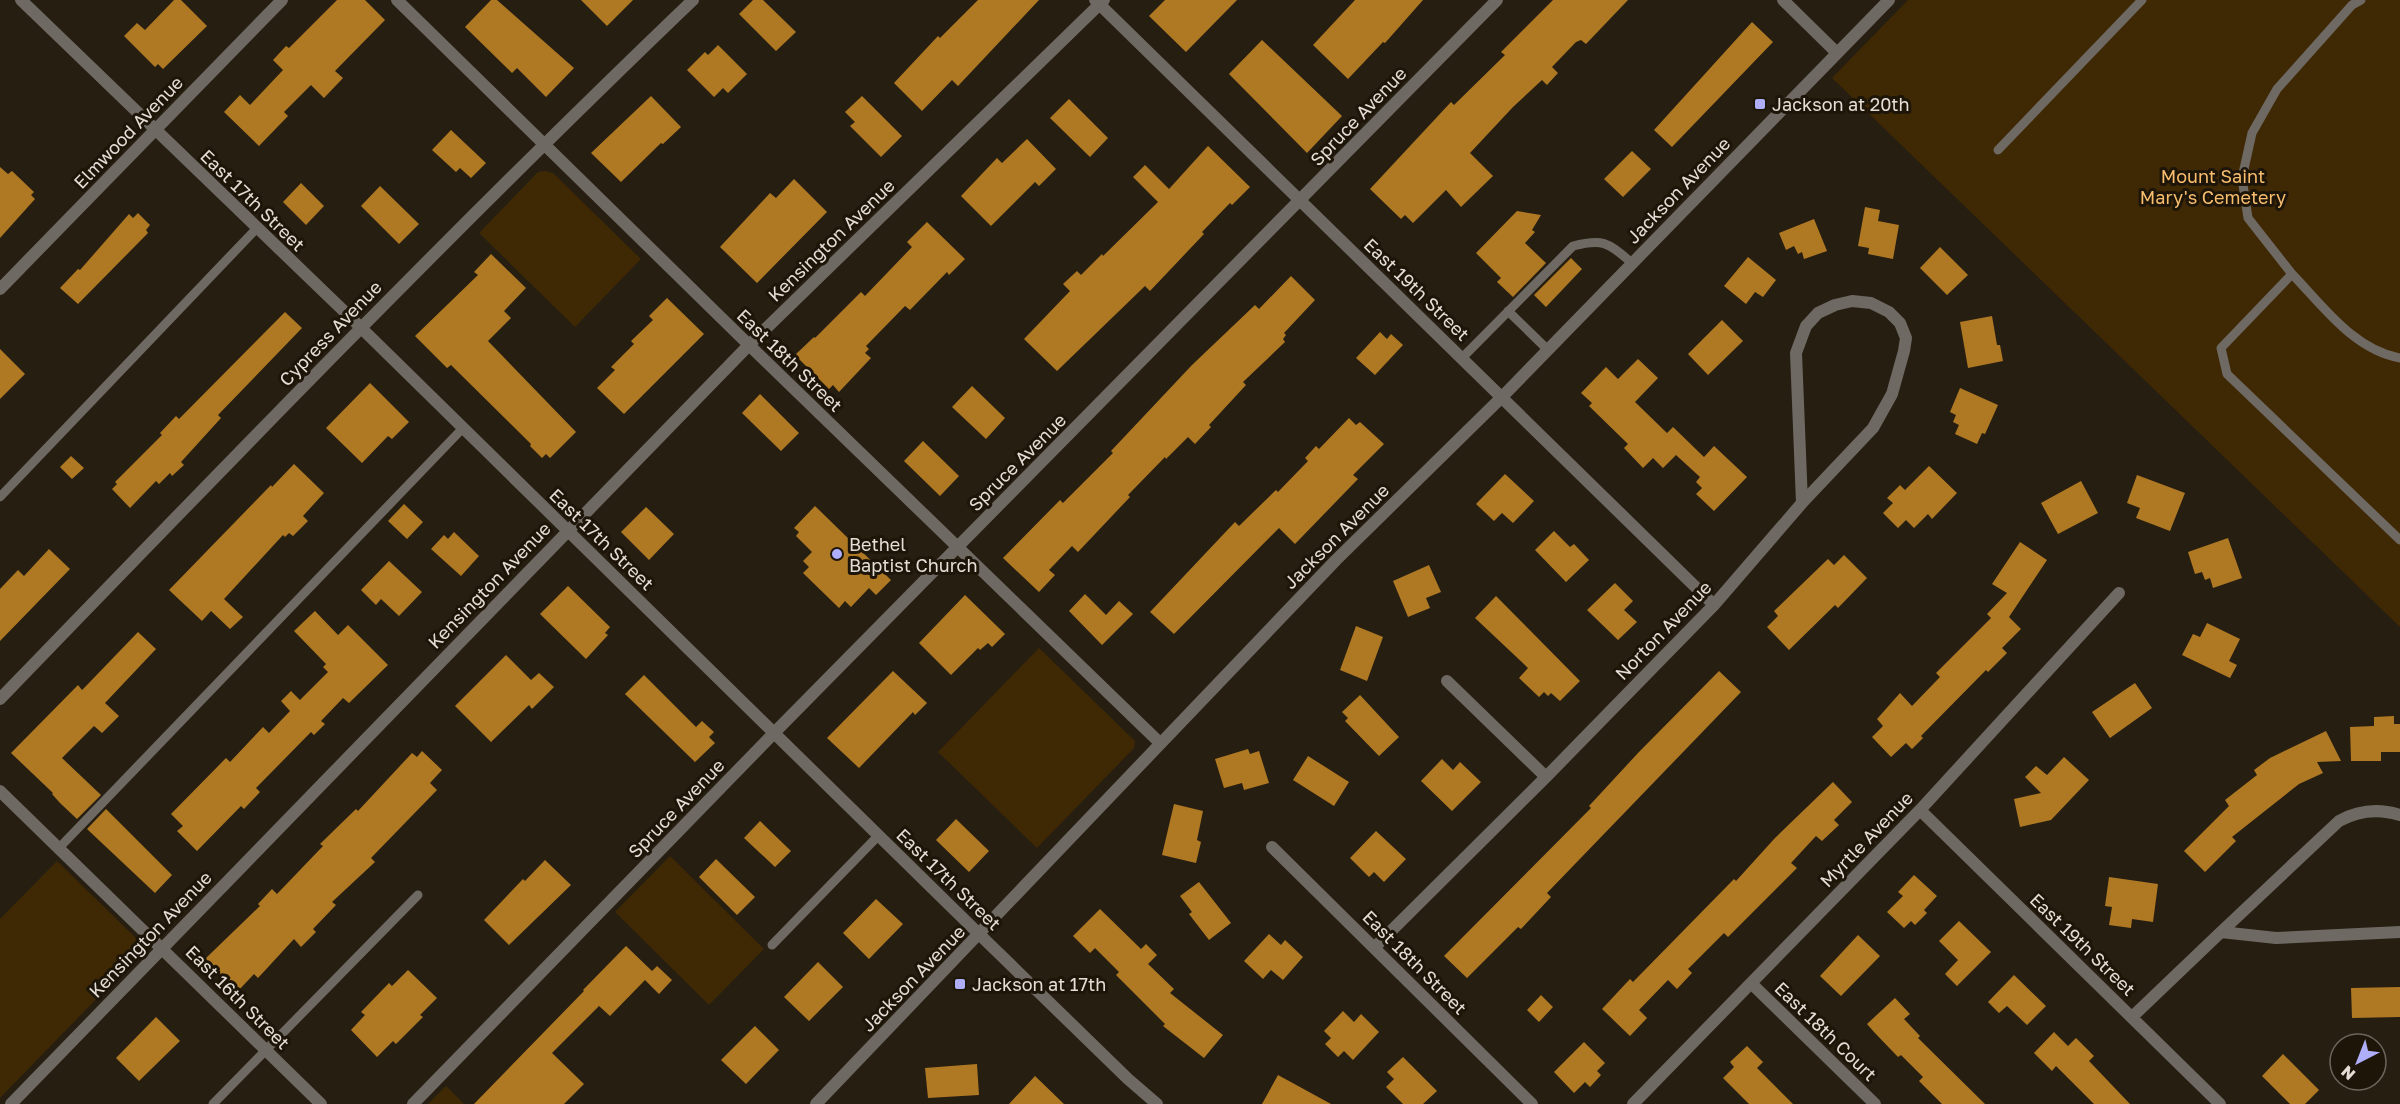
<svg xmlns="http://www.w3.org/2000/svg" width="2400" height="1104" viewBox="0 0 2400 1104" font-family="'Golos Text',sans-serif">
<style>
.green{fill:#3f2804}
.building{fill:#af7923}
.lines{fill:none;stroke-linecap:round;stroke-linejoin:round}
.service{stroke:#6e6963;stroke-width:9}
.minor{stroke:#6e6963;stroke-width:12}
.tertiary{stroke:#6e6963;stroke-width:12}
.poi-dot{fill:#afaefa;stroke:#1e1509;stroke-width:2}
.labels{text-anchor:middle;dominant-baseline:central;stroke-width:6;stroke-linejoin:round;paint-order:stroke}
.poi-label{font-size:18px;fill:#e4ded6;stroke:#1e1509;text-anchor:start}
.street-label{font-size:18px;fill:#e4ded6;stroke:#1e1509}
.park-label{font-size:18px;fill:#f8be6e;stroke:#1e1509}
</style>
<rect width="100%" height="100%" fill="#271e12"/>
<path class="green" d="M1908 0H2400V627L1832 78Z
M545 171 553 173 641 259 575 327 479 233 538 172Z
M1039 648 1135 741 1134 748 1037 848 938 752Z
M670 856 764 949 709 1005 615 912Z
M57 861 139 941 141 953 0 1098V919Z
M446 1086 464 1104H428Z"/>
<path class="building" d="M174 0H181L207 26 163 69 158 64 155 67 124 36 137 23 145 30Z
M337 0H365L385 20 335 71 343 78 324 98 311 85 284 112 288 116 259 146 224 112 240 95 250 105 283 70 273 60 286 46 289 48Z
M491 0H497L574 68 546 97 517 68 512 73 465 27Z
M581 0H633L607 26Z
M753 0H763L796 32 776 51 739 14Z
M978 0H1039L958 86 952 80 922 111 894 83 938 36 940 38Z
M1165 0H1237L1186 52 1149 16Z
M1355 0H1423L1385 43 1383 42 1348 79 1313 45Z
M1553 0H1628L1586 44 1581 40 1576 42 1552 67 1558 73 1547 85 1542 80 1513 107 1470 153 1493 176 1461 207 1446 190 1413 223 1405 215 1401 219 1370 189 1451 102 1454 105 1505 55 1501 52Z
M1752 22 1773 42 1672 147 1654 130Z
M1262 40 1342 116 1307 153 1229 74Z
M718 45 747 74 728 93 723 88 714 97 687 70 705 52 708 55Z
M651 96 681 127 663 144 661 143 621 182 591 153Z
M862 96 902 136 881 157 850 126 855 122 845 112Z
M1069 99 1108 138 1090 157 1050 118Z
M451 130 486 163 471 178 460 168 456 172 432 150Z
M1027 139 1056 169 1039 186 1035 182 991 226 961 196 997 158 1002 163Z
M1208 146 1250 187 1232 205 1230 203 1202 232 1204 234 1150 291 1145 286 1057 371 1024 339 1070 291 1063 284 1077 271 1081 275 1102 254 1103 256 1158 202 1133 177 1145 165 1169 189Z
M1632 151 1651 169 1623 197 1604 179Z
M0 167 8 174 12 171 34 192 31 195 35 199 0 238Z
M794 179 827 212 757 283 720 247 770 193 776 198Z
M301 183 324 206 306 225 283 202Z
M380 186 419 224 399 244 361 206Z
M1865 207 1880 210 1878 221 1899 225 1893 259 1868 254 1869 248 1858 246Z
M1517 211 1541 215 1532 230 1535 232 1525 243 1546 263 1513 297 1497 282 1501 278 1476 253Z
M138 213 150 225 146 230 148 233 78 304 60 288 78 269 80 270 129 214 133 218Z
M1814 219 1827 251 1804 259 1802 252 1798 254 1794 246 1786 250 1779 233Z
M927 222 965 259 949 275 947 272 910 310 905 306 866 346 869 349 865 353 871 358 839 392 833 385 829 389 795 355 814 337 815 338 861 292 865 296 912 247 907 242Z
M1940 247 1968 275 1947 295 1920 268Z
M491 254 526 288 504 311 511 318 488 341 576 432 550 458 546 454 542 458 530 446 531 444 451 365 447 368 415 336 478 275 474 272Z
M1748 257 1776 280 1763 297 1755 292 1746 304 1724 286Z
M1571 258 1582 269 1546 307 1534 295Z
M1291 276 1315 300 1284 333 1286 335 1283 339 1285 342 1243 382 1246 385 1209 425 1211 427 1195 444 1188 437 1166 459 1165 457 1128 495 1130 497 1078 552 1072 546 1049 570 1055 575 1039 592 1003 558 1060 500 1063 503 1113 453 1111 451 1192 365 1255 305 1259 309Z
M667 298 704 334 624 414 597 388 615 370 611 367 634 344 631 341 653 320 649 316Z
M285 312 302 328 218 415 221 418 181 462 184 465 172 476 170 473 159 484 156 481 130 508 112 489 117 484 115 482 162 435 160 433 176 416 179 419Z
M1992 316 1997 345H2000L2003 361 1968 368 1960 322Z
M1722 320 1743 341 1708 375 1688 354Z
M1380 332 1387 339 1391 334 1403 345 1375 375 1356 358Z
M0 349 25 374 0 399Z
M1638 359 1658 378 1635 402 1667 433 1673 427 1704 457 1714 446 1747 477 1714 511 1696 494 1702 488 1696 482 1700 477 1676 455 1663 468 1653 458 1643 468 1624 448 1628 444 1589 406 1592 403 1581 393 1606 367 1618 379Z
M370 383 409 422 392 439 388 436 362 463 326 428Z
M972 386 1005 418 986 439 952 407Z
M1960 388 1998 405 1985 434 1982 433 1977 444 1955 434 1959 425 1953 422 1956 415 1950 412Z
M760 394 799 433 781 451 742 413Z
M1349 418 1356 425 1360 422 1384 444 1353 475 1358 479 1295 544 1279 528 1174 634 1150 612 1235 522 1239 526 1276 490 1278 492 1308 461 1305 458 1316 446 1319 449Z
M923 441 959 476 940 496 904 461Z
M71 456 84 468 72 479 60 467Z
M294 464 324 493 303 516 308 521 293 536 289 533 285 537 283 535 224 599 243 617 230 629 211 611 202 621 169 590 271 485 272 487Z
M1929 466 1957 493 1932 519 1928 514 1914 528 1906 520 1898 528 1883 513 1893 503 1887 498 1900 485 1905 490Z
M1505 474 1534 501 1513 523 1502 513 1494 521 1476 504Z
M2137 475 2185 493 2170 531 2136 518 2140 508 2127 503Z
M2081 481 2098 513 2058 534 2041 503Z
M404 504 423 522 407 539 388 521Z
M815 506 891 580 876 595 869 588 851 607 845 601 839 608 803 573 809 567 803 561 812 552 796 536 799 532 794 528Z
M646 507 674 534 649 560 621 532Z
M1554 531 1570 547 1574 544 1589 560 1566 582 1535 550Z
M454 532 479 556 461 576 431 549 444 535 448 539Z
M2228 538 2242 578 2213 588 2210 578 2205 580 2202 572 2195 574 2188 552Z
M2020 542 2047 560 2009 617 2021 629 2002 648 2007 653 1988 672 1986 670 1921 736 1923 738 1912 749 1906 743 1891 757 1872 737 1883 726 1877 719 1900 693 1912 706 1940 677 1936 673 1991 618 1987 614 2007 593 1992 584Z
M49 549 70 569 0 641V589L18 570 24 576Z
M1844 555 1867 578 1838 608 1835 605 1789 650 1767 627 1778 616 1774 611 1828 559 1834 565Z
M389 561 422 592 399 616 381 599 376 605 361 590Z
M1429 565 1441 592 1426 598 1430 608 1408 617 1393 581Z
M1615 583 1633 601 1624 610 1637 622 1618 640 1587 610Z
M568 586 610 627 605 633 608 635 586 659 540 614Z
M1085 594 1106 615 1119 601 1133 614 1102 645 1069 611Z
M965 595 1005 634 992 647 988 643 980 650 978 648 951 675 919 643Z
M1496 596 1580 681 1560 701 1551 693 1548 696 1544 692 1539 697 1519 678 1528 668 1475 618Z
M315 611 338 635 348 625 388 665 349 703 343 698 321 721 325 724 314 735 311 732 256 788 260 792 244 809 241 806 197 851 177 831 183 826 171 814 226 758 230 762 263 727 269 733 290 711 281 701 291 691 300 700 328 672 323 667 326 664 294 631Z
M2207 623 2240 639 2229 661 2237 665 2230 678 2182 655 2193 634 2200 637Z
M1356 626 1383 637 1367 681 1340 670Z
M138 632 156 649 105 703 119 716 102 733 94 726 62 758 101 795 77 819 60 803 52 794 53 793 11 753 78 685 82 690 87 685Z
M506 655 531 680 539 673 554 687 532 709 529 705 491 742 455 706Z
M893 671 927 703 915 715 913 712 859 768 827 738Z
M1719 671 1741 692 1547 893 1551 897 1521 929 1518 927 1467 978 1444 956 1591 808 1589 806 1638 753Z
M644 675 696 727 702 721 714 732 709 737 715 743 695 762 625 694Z
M2135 683 2152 708 2110 738 2092 712Z
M1360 695 1399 737 1379 756 1345 721 1348 718 1342 712Z
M2394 716V724H2400V752H2381V761H2351L2350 727 2374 726V717Z
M2326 731 2341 761 2317 762 2323 773 2299 784 2232 837 2236 841 2205 872 2184 851 2229 806 2225 800 2257 775 2254 770 2270 758Z
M1248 749 1250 754 1259 751 1269 783 1244 790 1242 783 1224 788 1215 759Z
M422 751 442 770 430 783 437 790 371 858 375 862 332 902 336 905 313 929 316 932 301 947 294 939 258 978 254 974 238 991 205 959 260 906 258 904 272 889 277 894 323 846 320 844 356 809 358 811 412 753 417 757Z
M1308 756 1349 782 1334 806 1293 780Z
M2064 757 2089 780 2051 820 2020 827 2014 799 2041 793 2025 777 2036 766 2047 775Z
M1442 759 1453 770 1460 762 1481 782 1452 811 1421 781Z
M1833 782 1852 802 1834 820 1839 825 1822 841 1816 836 1791 863 1797 868 1728 937 1724 933 1688 969 1692 973 1677 989 1668 980 1639 1010 1647 1018 1630 1036 1602 1009 1630 979 1633 982 1734 879 1736 881 1775 838Z
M1174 804 1203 811 1197 840 1201 842 1196 863 1162 855Z
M106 809 172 875 155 893 87 829Z
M956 819 989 851 969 872 936 840Z
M760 821 791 851 775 867 744 838Z
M1376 831 1406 859 1384 882 1374 872 1369 877 1350 858Z
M716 859 755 897 737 915 699 877Z
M545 860 571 885 509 945 484 920 523 879 525 881Z
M1914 875 1937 896 1924 910 1927 913 1915 925 1911 921 1904 928 1887 912 1903 896 1898 892Z
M2109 877 2158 884 2153 922 2132 919 2131 928 2109 925 2112 907 2105 906Z
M1199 882 1231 923 1209 940 1189 914 1192 912 1180 896Z
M876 899 903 924 869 959 843 933Z
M1100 909 1141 949 1146 944 1157 955 1148 964 1174 989 1170 993 1223 1035 1204 1058 1163 1026 1165 1024 1116 975 1119 972 1095 948 1090 953 1073 936Z
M1959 921 1991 952 1957 986 1945 974 1958 960 1939 941Z
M1269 934 1281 945 1285 940 1303 957 1283 980 1271 970 1263 979 1244 961Z
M1858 935 1880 956 1841 996 1820 976Z
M626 946 652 971 657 966 672 980 659 994 645 980 610 1016 599 1006 552 1053 584 1084 564 1104H474L584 991 583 990Z
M818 962 843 987 809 1021 784 997Z
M408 970 437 998 420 1015 423 1017 396 1044 393 1041 377 1057 351 1030 365 1015 361 1012 389 983 392 986Z
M2014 975 2046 1006 2027 1025 2007 1006 1999 1013 1988 1002Z
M2400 987V1017L2352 1018 2351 988Z
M1541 995 1553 1007 1539 1022 1527 1010Z
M1895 998 1910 1014 1904 1019 1920 1036 1918 1038 1985 1104H1942L1919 1081 1923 1077 1901 1055 1898 1057 1874 1032 1867 1024Z
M1343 1011 1354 1022 1361 1014 1379 1032 1353 1060 1344 1051 1338 1057 1325 1044 1331 1038 1324 1031Z
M156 1017 180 1041 139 1081 116 1058Z
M755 1026 779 1050 746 1084 721 1060Z
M2054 1032 2068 1046 2076 1038 2094 1056 2089 1061 2130 1104H2094L2056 1066 2052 1071 2034 1053Z
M1584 1042 1605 1063 1597 1071 1601 1075 1590 1087 1585 1082 1574 1093 1554 1072Z
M1747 1046 1763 1062 1757 1068 1793 1104H1749L1723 1078 1734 1067 1730 1062Z
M2283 1054 2319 1090 2305 1104H2290L2262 1076Z
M1403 1057 1437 1091 1423 1104H1403L1386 1087 1394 1079 1387 1072Z
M977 1064 979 1095 928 1098 925 1068Z
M1278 1075 1331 1104H1262Z
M1035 1076 1064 1104H1009Z"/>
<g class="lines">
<path class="service" d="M1998 150 2142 0
M2292 274 2248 218 2242 178 2252 133 2277 89 2352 5 2361 0
M1508 311 1548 350
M1462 358 1573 246C1604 238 1608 243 1632 263
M2400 358C2354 350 2323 306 2292 274L2221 348 2227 374 2400 540
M0 497 257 228
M59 848 463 428
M772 945 879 835
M213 1104 418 895"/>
<path class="minor" d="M21 0 349 316 980 935
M397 0 749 345 1160 743
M1095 0 1714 605
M1783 0 1837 53
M0 289 282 0
M1852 301 1871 303 1889 312 1900 323 1906 338 1904 351 1892 394 1873 428 1802 503 1796 353 1806 326 1818 313 1835 305Z
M1447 681 1546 777
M0 699C228 463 456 227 693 0
M0 791 321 1104
M1920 810 2220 1104
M2400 815C2378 808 2359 810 2339 821L2221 932 2276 938 2400 932
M1272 847 1532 1104
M1375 947 1546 777 1714 605 1802 503
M1752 984 1875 1104
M2132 1017 2221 932
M11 1104 749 345 1104 0
M413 1104 775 732 1497 0
M1633 1104 1920 810 2119 593"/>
<path class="tertiary" d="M980 935 1128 1079 1157 1104
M816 1104 1336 560 1502 397 1889 0"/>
</g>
<g class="poi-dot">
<rect x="1754" y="98" width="12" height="12" rx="3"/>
<circle cx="837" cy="554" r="6"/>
<rect x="954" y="978" width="12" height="12" rx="3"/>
</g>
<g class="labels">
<g class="poi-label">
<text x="1772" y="104">Jackson at 20th</text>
<text x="849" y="544">Bethel<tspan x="849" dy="21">Baptist Church</tspan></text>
<text x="972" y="984">Jackson at 17th</text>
</g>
<g class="street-label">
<text transform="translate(1358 116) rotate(-46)">Spruce Avenue</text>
<text transform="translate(128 132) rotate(-46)">Elmwood Avenue</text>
<text transform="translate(1678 190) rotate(-46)">Jackson Avenue</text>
<text transform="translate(253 200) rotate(44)">East 17th Street</text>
<text transform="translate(831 240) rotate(-44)">Kensington Avenue</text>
<text transform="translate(1417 289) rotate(44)">East 19th Street</text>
<text transform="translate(330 333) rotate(-46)">Cypress Avenue</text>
<text transform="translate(790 360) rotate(44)">East 18th Street</text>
<text transform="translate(1017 462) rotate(-45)">Spruce Avenue</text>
<text transform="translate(1336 536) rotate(-45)">Jackson Avenue</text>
<text transform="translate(602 539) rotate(44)">East 17th Street</text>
<text transform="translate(489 585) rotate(-46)">Kensington Avenue</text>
<text transform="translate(1663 630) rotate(-46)">Norton Avenue</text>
<text transform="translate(676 808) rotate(-46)">Spruce Avenue</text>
<text transform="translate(1866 839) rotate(-46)">Myrtle Avenue</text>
<text transform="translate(949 879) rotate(44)">East 17th Street</text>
<text transform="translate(150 934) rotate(-46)">Kensington Avenue</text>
<text transform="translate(2083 944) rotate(44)">East 19th Street</text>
<text transform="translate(1415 962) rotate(45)">East 18th Street</text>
<text transform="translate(913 978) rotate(-46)">Jackson Avenue</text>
<text transform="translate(238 997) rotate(45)">East 16th Street</text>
<text transform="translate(1826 1031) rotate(44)">East 18th Court</text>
</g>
<g class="park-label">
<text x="2213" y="176">Mount Saint<tspan x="2213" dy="21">Mary's Cemetery</tspan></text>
</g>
</g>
<g transform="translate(2358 1062) rotate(222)"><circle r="28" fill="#1e1509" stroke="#6d655b" stroke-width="1.5"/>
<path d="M0-4.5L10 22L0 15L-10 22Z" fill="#afaefa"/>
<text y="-9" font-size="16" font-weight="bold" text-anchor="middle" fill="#e4ded6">N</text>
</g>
</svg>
